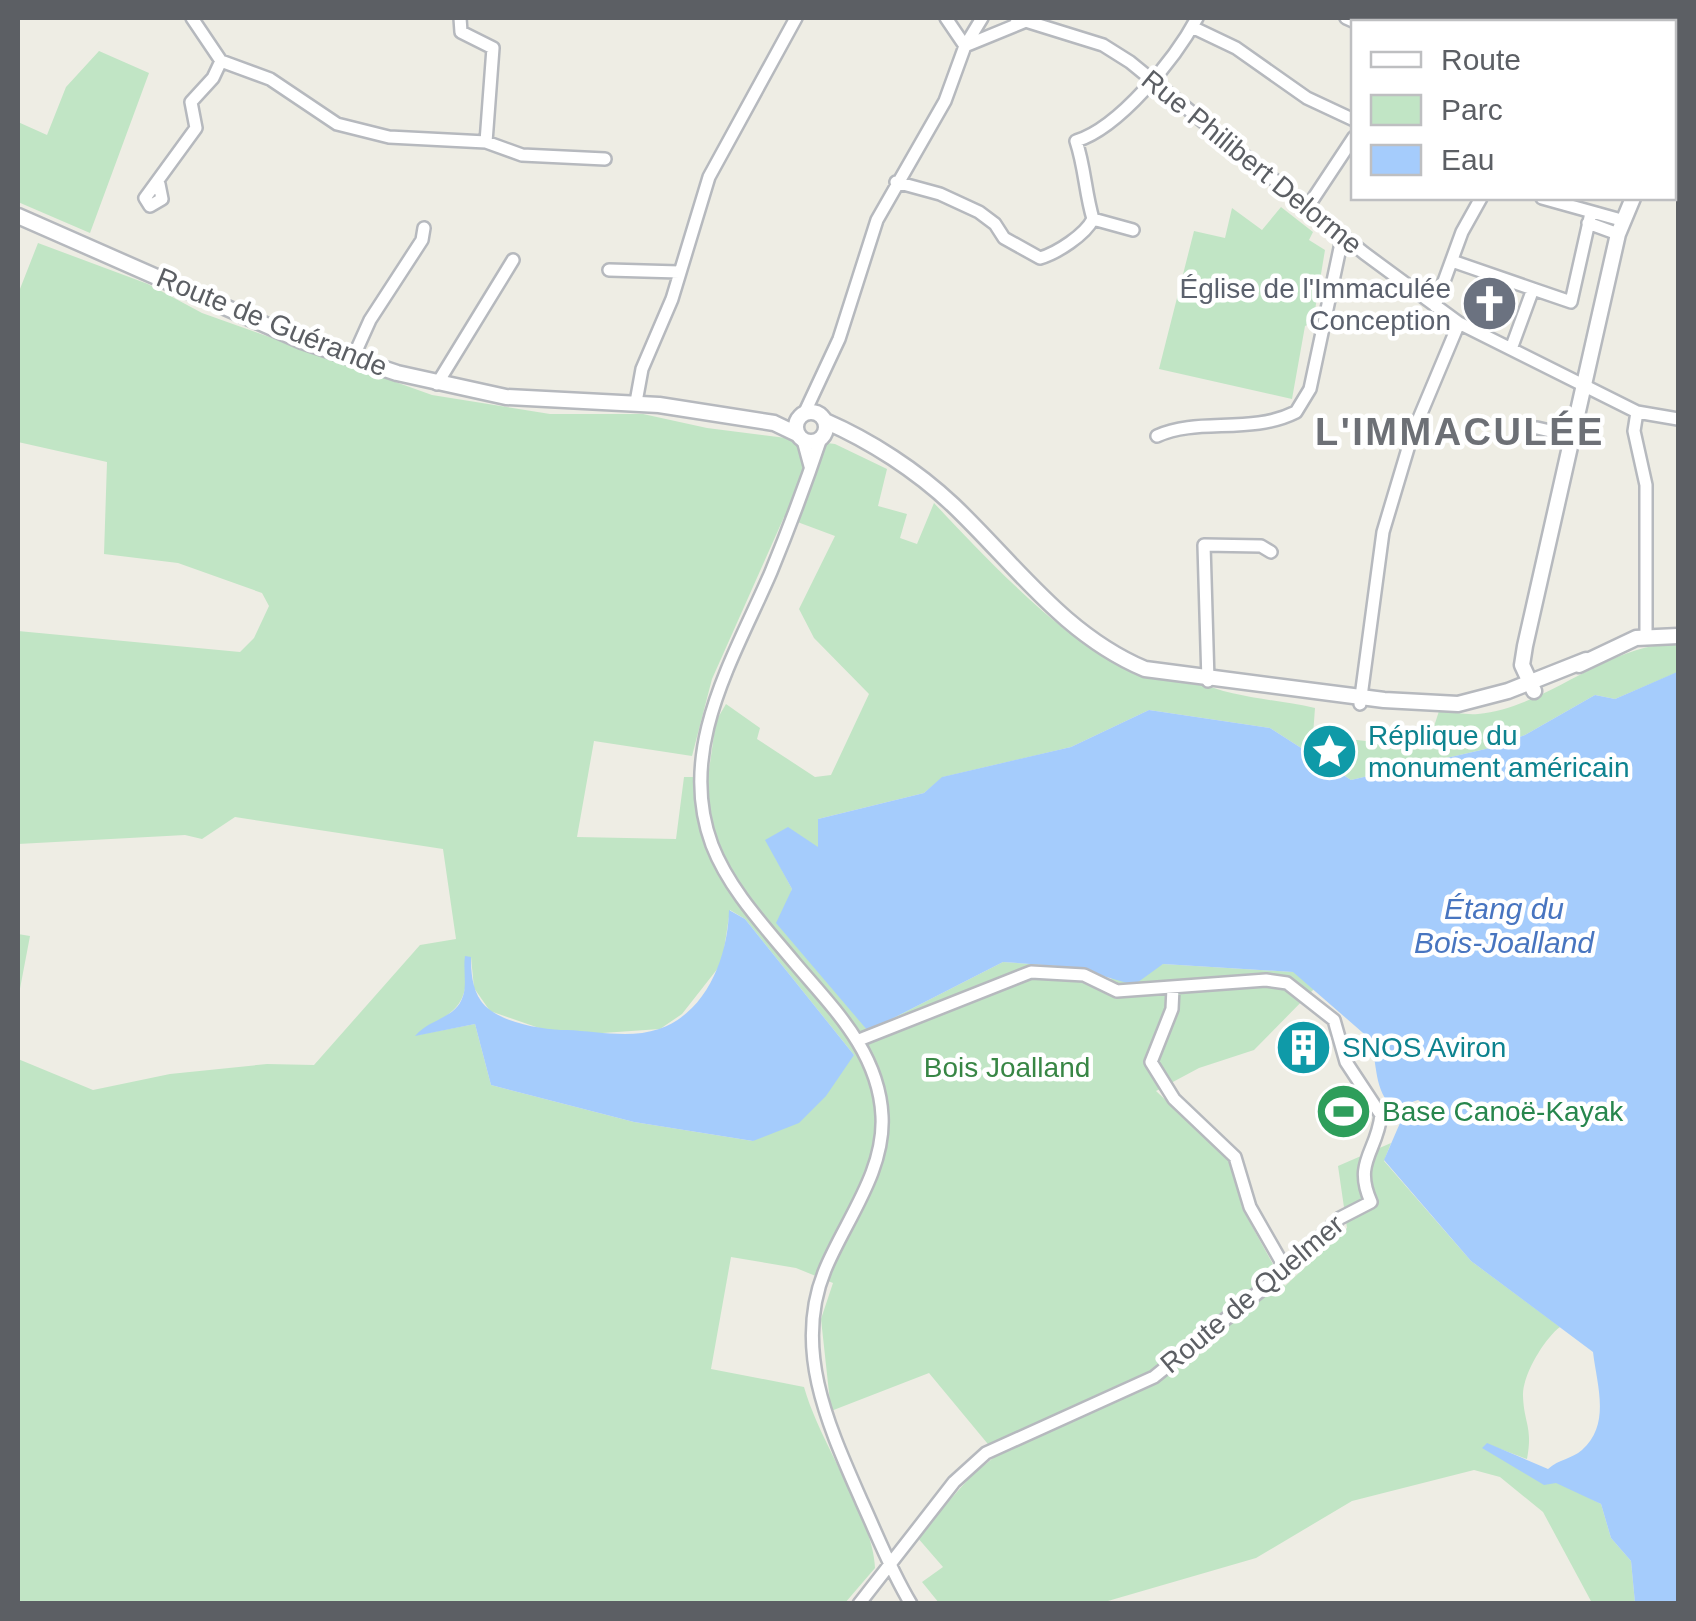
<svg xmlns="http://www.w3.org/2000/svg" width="1696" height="1621" viewBox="0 0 1696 1621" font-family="Helvetica,sans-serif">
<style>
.green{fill:#c1e5c5;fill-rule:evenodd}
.water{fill:#a5ccfc}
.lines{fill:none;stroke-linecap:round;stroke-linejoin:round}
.minor-casing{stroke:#b6b9be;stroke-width:16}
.tertiary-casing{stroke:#b6b9be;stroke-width:19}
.minor{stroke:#fff;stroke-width:11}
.tertiary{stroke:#fff;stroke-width:14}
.labels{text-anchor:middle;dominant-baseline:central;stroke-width:9;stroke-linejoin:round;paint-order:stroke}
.street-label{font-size:28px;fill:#5c5f64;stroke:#fff}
.worship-label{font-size:28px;fill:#5b616d;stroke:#fff;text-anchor:end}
.culture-label{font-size:28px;fill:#0d838f;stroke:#fff;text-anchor:start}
.park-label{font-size:28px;fill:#388645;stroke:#fff}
.leisure-label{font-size:28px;fill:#27864d;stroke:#fff;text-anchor:start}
.water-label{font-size:30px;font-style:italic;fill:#4875c0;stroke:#fff}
.district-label{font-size:38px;font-weight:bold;letter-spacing:2.5px;fill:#6d7076;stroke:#fff}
</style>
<rect width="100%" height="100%" fill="#eeede4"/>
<path class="green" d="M99 51 149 73 90 233 18 202V122L47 135 66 87Z
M1281 207 1313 232 1309 240 1325 250 1313 322 1305 326 1292 399 1159 369 1194 231 1225 238 1232 208 1262 230Z
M38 243 148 284 202 313 432 395 550 414H643L707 428 835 444 887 469 878 506 907 514 900 538 917 544 934 503C978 550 1062 640 1120 664 1143 674 1173 670 1196 681 1232 698 1275 699 1315 708L1313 735 1427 748 1439 711C1452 712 1466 715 1478 714 1549 707 1608 642 1678 644V672L1615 699 1595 695 1525 735 1490 748 1351 780 1270 728 1149 710 1071 747 943 777 924 793 818 819 819 848 766 840 792 889 786 909 868 1031 1003 962 1072 967 1106 980 1163 964 1294 972 1314 989 1254 1050 1199 1068 1156 1091 1231 1161 1242 1208 1285 1286 1347 1228 1338 1166 1391 1143 1384 1161 1471 1261 1560 1327C1544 1339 1522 1376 1523 1396 1524 1424 1533 1427 1527 1459L1487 1444 1601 1504 1611 1538 1631 1561 1635 1603H1592L1543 1512 1500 1477 1474 1470 1352 1501 1256 1558 1101 1603H939L922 1582 943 1567 917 1537 972 1475 997 1455 929 1373 831 1411 821 1319 833 1283 796 1268 731 1257 711 1369 804 1387C820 1444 873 1517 875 1568L845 1603H18V1059L93 1090 170 1074 267 1064 314 1065 420 945 456 939 443 849 235 817 202 839 185 835 18 844V631L240 652 254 638 269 606 262 593 178 563 104 554 107 462 18 442V294ZM784 517 835 536 799 609 814 638 869 694 831 775 815 777 757 739 760 728 726 704 716 721 708 777H684L676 839 577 837 594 741 692 756 712 679ZM730 910 745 919 854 1055 753 1141 634 1122 491 1085 475 1024 417 1035C432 1023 454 1016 462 998 467 987 467 971 471 957L474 988 490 1011 542 1029 588 1034 660 1029 682 1014 722 963Z
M18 934 30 936 18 999Z"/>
<path class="water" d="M1677 672 1678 1603H1635L1631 1561 1611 1538 1601 1504 1556 1483 1544 1485 1482 1448 1487 1443 1548 1469C1559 1459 1572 1459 1582 1450 1611 1424 1597 1386 1593 1352L1471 1261 1384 1160 1400 1123 1424 1121V1104L1418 1100 1394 1108C1373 1091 1378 1063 1370 1039L1293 972 1163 964 1134 985 1072 967 1003 962 868 1031 776 923 792 889 765 840 788 827 818 847V819L924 793 942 777 1071 747 1149 710 1270 728 1351 780 1490 748 1525 735 1595 695 1615 699Z
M729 910 745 919 854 1055 826 1096 799 1123 753 1141 634 1122 491 1085 475 1024 415 1036C430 1018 456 1019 463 996 467 985 463 968 465 956L471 957C471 972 472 988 481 1001 495 1022 543 1030 567 1030 596 1031 630 1039 659 1029 708 1012 728 955 729 910Z"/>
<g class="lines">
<defs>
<path id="minor" d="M192 18 221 61 270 79 337 124 389 137 486 142 522 155 605 159
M460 18 461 32 493 48 486 142
M946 18 965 46 1026 21
M1016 18 1103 45 1130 62 1364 253 1459 323 1637 412 1678 419
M1346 18 1355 22
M1393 22 1395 18
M1534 22 1536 18
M1192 27 1236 48 1307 98 1354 120
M1674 162 1678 164
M896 182 940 194 979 212 995 224 1004 238 1040 258C1057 253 1085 235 1093 219 1085 192 1085 168 1076 141 1119 128 1175 59 1197 18
M159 184 162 199 150 206 145 198 196 128 191 102 213 78 221 61
M1542 198 1621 220
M1309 205 1354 137
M1093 219 1133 230
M1588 223 1618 234
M1452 261 1533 289 1511 349
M609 270 679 272
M1533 289 1571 302 1591 213
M1435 306 1462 232 1481 198
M352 360 370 320 422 240 424 228
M437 384 513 260
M636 402 642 369 672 299 709 177 796 18
M1637 412 1634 431 1646 485V636
M804 414 839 339 877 220 945 101 965 46 982 18
M1537 428 1572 436
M1157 436C1198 417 1250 435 1296 412L1310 389 1343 234
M821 438C806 483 789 528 771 572 734 658 676 749 712 845 729 889 764 926 794 962 833 1008 879 1052 882 1116 885 1172 845 1221 825 1270 792 1350 830 1429 862 1502 878 1537 891 1571 911 1604
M803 440 810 466
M1208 681 1204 545 1261 546 1271 552
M1360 704 1383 532 1412 435 1459 323
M1173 988 1172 1009 1151 1062 1174 1099 1235 1157 1250 1207 1286 1270
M859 1604 954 1482 986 1453 1154 1377 1286 1270 1340 1218 1371 1202C1353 1162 1377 1152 1381 1115L1346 1062 1334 1020 1287 983 1266 980 1117 991 1084 975 1031 972 859 1040"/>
<path id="tertiary" d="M1674 131 1678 123
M18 216 302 341 397 373 506 397 659 405 774 423 797 434
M796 427a15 15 0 1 1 30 0a15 15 0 1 1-30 0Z
M825 421C871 441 917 471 953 505 1015 564 1064 635 1145 669L1384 700 1458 704 1508 691 1586 660
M1579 665 1636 638 1678 636
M1534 691 1522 665 1525 646 1618 234 1633 198"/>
</defs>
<use href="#minor" class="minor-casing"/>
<use href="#tertiary" class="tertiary-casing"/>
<use href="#minor" class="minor"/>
<use href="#tertiary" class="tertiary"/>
</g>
<defs>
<symbol id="church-disc" viewBox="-11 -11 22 22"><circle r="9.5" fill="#6b7280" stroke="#fff"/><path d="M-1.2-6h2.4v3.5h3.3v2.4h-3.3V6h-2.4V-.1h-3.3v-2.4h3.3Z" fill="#fff"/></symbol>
<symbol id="sight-disc" viewBox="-11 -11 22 22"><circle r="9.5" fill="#0f9aa8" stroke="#fff"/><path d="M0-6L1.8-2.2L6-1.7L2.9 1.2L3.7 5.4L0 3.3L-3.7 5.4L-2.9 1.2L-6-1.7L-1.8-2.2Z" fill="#fff"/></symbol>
<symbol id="building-disc" viewBox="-11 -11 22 22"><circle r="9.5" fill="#0f9aa8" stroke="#fff"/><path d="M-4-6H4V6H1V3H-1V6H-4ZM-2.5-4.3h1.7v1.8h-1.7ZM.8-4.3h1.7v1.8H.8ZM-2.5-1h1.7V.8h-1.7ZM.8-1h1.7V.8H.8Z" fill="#fff"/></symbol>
<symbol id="stadium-disc" viewBox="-11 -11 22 22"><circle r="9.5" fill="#2e9e5b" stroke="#fff"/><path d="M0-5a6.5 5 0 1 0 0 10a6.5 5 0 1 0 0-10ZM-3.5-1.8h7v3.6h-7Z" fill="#fff"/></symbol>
</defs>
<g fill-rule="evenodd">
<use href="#church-disc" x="1458" y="272" width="63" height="63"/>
<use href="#sight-disc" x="1298" y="720" width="63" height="63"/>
<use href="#building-disc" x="1272" y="1016" width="63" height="63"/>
<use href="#stadium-disc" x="1312" y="1080" width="63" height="63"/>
</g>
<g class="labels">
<g class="street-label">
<text transform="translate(1252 162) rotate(39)">Rue Philibert Delorme</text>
<text transform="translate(272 322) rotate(22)">Route de Guérande</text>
<text transform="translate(1252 1294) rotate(-40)">Route de Quelmer</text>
</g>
<g class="worship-label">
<text x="1451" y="288">Église de l'Immaculée<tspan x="1451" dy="32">Conception</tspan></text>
</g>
<g class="culture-label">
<text x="1368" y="735">Réplique du<tspan x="1368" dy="32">monument américain</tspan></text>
<text x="1342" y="1047">SNOS Aviron</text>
</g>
<g class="park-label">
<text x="1007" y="1067">Bois Joalland</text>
</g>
<g class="leisure-label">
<text x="1382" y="1111">Base Canoë-Kayak</text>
</g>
<g class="water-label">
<text x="1504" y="908">Étang du<tspan x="1504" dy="34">Bois-Joalland</tspan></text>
</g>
<g class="district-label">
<text x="1460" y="432">L'IMMACULÉE</text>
</g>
</g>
<rect width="1696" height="1621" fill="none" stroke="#5c5f64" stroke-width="40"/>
<rect x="1351" y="20" width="325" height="180" fill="#ffffff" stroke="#bebfc1" stroke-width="2.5"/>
<rect x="1371" y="52" width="50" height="15" fill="#ffffff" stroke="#bebfc1" stroke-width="2.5"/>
<text x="1441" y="70" font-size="30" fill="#5c5f64">Route</text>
<rect x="1371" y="95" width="50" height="30" fill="#c1e5c5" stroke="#bebfc1" stroke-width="2.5"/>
<text x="1441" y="120" font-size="30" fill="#5c5f64">Parc</text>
<rect x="1371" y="145" width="50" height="30" fill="#a5ccfc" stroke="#bebfc1" stroke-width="2.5"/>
<text x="1441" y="170" font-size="30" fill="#5c5f64">Eau</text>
</svg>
